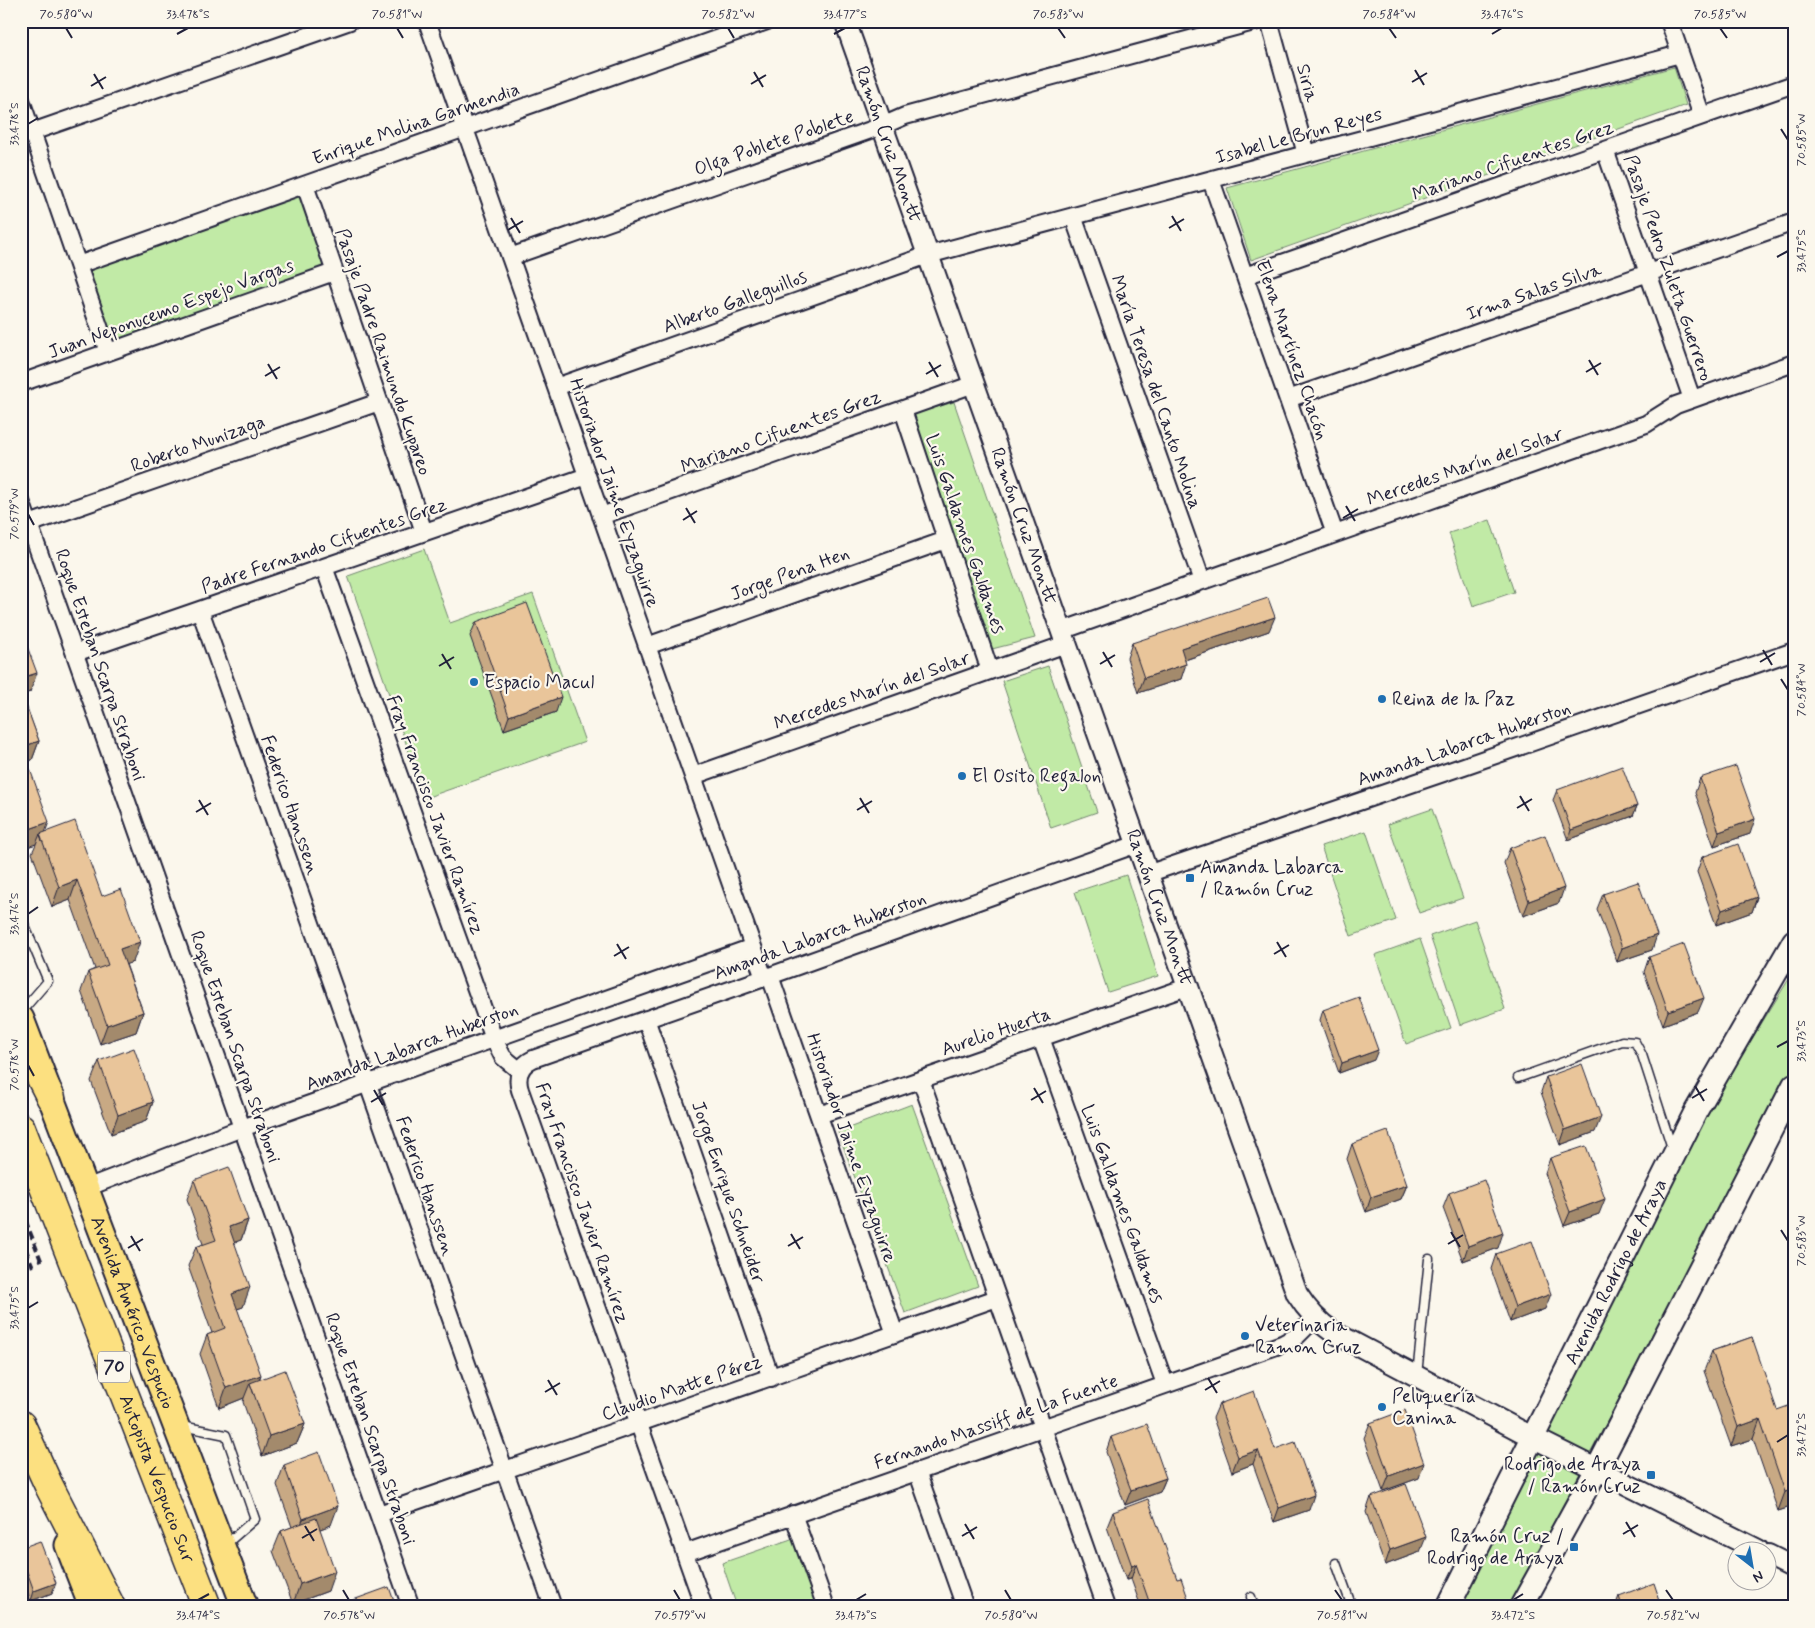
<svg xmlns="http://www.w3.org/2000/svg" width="1815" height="1628" viewBox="0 0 1815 1628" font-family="Mynerve,sans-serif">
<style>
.green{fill:#c1eaa6;stroke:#728670}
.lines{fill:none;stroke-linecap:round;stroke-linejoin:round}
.service-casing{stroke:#22223b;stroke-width:11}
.minor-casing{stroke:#22223b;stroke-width:20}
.tertiary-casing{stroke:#22223b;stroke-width:24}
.secondary-casing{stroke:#22223b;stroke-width:26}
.primary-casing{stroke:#22223b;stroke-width:29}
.motorway-casing{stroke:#22223b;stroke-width:31}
.service{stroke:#fbf7ec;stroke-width:8}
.minor{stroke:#fbf7ec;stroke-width:16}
.tertiary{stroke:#fbf7ec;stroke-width:20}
.secondary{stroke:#fbf7ec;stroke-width:22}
.primary{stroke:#fce080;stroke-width:25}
.motorway{stroke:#fce080;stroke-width:28}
.rail{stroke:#22223b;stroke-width:4;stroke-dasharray:8 4;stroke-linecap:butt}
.wall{fill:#c8a984;stroke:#22223b}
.shaded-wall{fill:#a38a6c;stroke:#22223b}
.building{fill:#e9c59a;stroke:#22223b}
.ticks{fill:none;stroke:#22223b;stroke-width:2}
.poi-dot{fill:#1f6fb2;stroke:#fbf7ec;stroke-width:2}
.labels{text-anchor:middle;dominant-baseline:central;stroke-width:4.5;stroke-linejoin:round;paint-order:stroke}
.shield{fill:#fbf7ec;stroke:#636270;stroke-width:1}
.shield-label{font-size:18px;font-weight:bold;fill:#22223b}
.street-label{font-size:19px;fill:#22223b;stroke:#fbf7ec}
.poi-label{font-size:19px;fill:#22223b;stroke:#fbf7ec;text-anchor:start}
.neatline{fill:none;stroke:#22223b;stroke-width:2}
.ticks-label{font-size:12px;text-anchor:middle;fill:#22223b}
</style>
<rect width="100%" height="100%" fill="#fbf7ec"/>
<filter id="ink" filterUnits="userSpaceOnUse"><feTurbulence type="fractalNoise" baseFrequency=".02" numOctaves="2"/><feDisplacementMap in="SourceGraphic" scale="10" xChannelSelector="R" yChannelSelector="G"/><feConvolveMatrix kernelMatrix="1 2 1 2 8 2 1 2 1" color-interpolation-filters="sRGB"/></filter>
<g filter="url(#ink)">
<path class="green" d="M1674 67 1686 105 1251 260 1227 188Z
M300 191 326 270 111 344 86 269Z
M954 402 1035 638 992 649 910 415Z
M1490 520 1514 592 1473 606 1449 533Z
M424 549 450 623 533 594 585 742 425 798 348 576Z
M1048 666 1097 812 1051 828 1002 681Z
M1432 809 1463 898 1419 913 1388 824Z
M1366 831 1396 920 1351 936 1321 846Z
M1126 875 1158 976 1108 992 1075 892Z
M1475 920 1505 1009 1460 1025 1430 936Z
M1420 939 1451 1028 1406 1044 1375 955Z
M1794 971V1068L1509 1607H1458L1704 1116Z
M912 1104 978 1286 905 1313 838 1132Z
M794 1538 818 1607H737L722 1563Z"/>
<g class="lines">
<defs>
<path id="service" d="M21 917 48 981 21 1012
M1518 1078 1622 1041 1635 1042 1642 1055 1672 1148
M1417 1375 1429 1259
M182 1426 226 1435 255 1519 225 1545
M1336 1563 1352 1607
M1251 1597 1254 1607"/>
<path id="minor" d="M427 21 764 978
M1269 21 1306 154
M1669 21 1702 116
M21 100 108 352
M32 132 350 21
M1605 150 1692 399
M1211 180 1335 534
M305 185 424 532
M1073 216 1202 581
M510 257 882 126 905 116 1257 21
M78 265 767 21
M1245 276 1794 84
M21 383 334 272
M556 387 928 255 1680 54
M1288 399 1794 222
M903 410 990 671
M21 501 411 1607
M601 516 974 384
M29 524 379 402
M324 567 494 1039 503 1057 520 1071
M200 610 553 1607
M1061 631 1646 424 1676 405 1794 363
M647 646 946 540
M75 653 587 476
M693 776 1066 644
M1147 874 1464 766 1794 651
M770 976 895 1334
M646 1019 771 1378
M1041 1038 1165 1384
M921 1080 1106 1607
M819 1115 1187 987
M86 1188 242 1128 753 947
M917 1471 965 1607
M379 1514 997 1298
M793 1514 826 1607
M685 1553 1282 1344 1297 1336 1315 1318
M704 1607 520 1090C516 1077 520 1065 533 1059L764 978 1137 844"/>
<g id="tertiary">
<path id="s1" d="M845 21 1297 1294C1307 1310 1318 1322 1333 1332L1534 1438 1758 1550"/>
<path d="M1768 1555 1794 1568"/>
</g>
<g id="secondary">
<path id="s2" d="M1448 1607 1696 1111 1794 941"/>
<path d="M1521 1607 1597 1469 1794 1085"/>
</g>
<g id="primary">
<path id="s3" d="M21 1019 245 1607"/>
<path d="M68 1545 92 1607"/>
</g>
<g id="motorway">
<path d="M21 1039 51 1098"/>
<path id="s4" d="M21 1128 207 1607"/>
<path d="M21 1425 49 1486 111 1607"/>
</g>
</defs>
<use href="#service" class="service-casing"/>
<use href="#minor" class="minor-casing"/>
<use href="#tertiary" class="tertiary-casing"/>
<use href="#secondary" class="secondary-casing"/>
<use href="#primary" class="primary-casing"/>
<use href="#motorway" class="motorway-casing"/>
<use href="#service" class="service"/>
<use href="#minor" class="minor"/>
<use href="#tertiary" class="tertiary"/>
<use href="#secondary" class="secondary"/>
<use href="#primary" class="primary"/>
<use href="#motorway" class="motorway"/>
<path class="rail" d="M21 1209 42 1263
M21 1238 33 1267"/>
</g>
<path class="wall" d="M476 622 556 712 504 730 470 636Z
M21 630 30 692 22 695 39 741 32 760 27 762 45 832 102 896 133 962 126 964 143 1012 136 1032 100 1044 81 991 88 972 95 969 70 900 52 907 32 853 36 844 21 849Z
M1269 631 1185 660 1181 679 1138 693 1127 658 1132 643Z
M1700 778 1750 834 1714 846 1695 793Z
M1557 790 1637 806 1633 816 1568 840 1553 800Z
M1510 848 1559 903 1523 916 1504 863Z
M1702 857 1757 897 1752 912 1716 925 1697 872Z
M1603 894 1652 950 1617 962 1597 909Z
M1649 957 1698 1012 1663 1025 1644 972Z
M1323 1010 1374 1060 1339 1073 1320 1020Z
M99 1061 153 1102 146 1121 111 1134 91 1081Z
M1546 1077 1595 1132 1560 1145 1541 1092Z
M1352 1144 1407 1185 1401 1199 1366 1212 1347 1159Z
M1550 1158 1599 1214 1564 1226 1545 1173Z
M194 1180 248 1220 241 1240 234 1242 243 1307 237 1309 260 1379 305 1424 297 1443 262 1456 243 1402 244 1398 219 1408 200 1354 207 1335 212 1333 188 1266 196 1247 203 1244 187 1199Z
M1449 1193 1498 1248 1463 1261 1443 1208Z
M1496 1254 1545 1309 1510 1322 1491 1269Z
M1752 1337 1794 1506 1778 1511 1753 1439 1731 1446 1704 1371 1712 1351Z
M1219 1404 1275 1449 1309 1510 1274 1522 1253 1464 1232 1472 1213 1418Z
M1370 1423 1419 1478 1383 1491 1364 1438Z
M1111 1437 1166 1478 1160 1492 1125 1505 1106 1452Z
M284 1465 331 1525 320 1529 328 1591 293 1604 273 1551 281 1531 292 1527 277 1485Z
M1371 1497 1420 1552 1385 1565 1366 1512Z
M1113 1512 1177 1579 1191 1607H1141L1131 1579 1126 1580 1107 1527Z
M21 1548 52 1593 31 1601 21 1575Z
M1619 1596 1662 1607H1615Z
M353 1600 396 1607H351Z"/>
<path class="shaded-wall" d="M1275 617 1269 631 1176 663 1181 648Z
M1186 664 1181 679 1138 693 1144 678Z
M37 673 30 692 21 695V678Z
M561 697 556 712 504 730 509 716Z
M39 741 32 760 21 764 22 747Z
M1637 806 1633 816 1568 840 1571 830Z
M1755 819 1750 834 1714 846 1719 832Z
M49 822 42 841 40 834 36 844 21 849V832Z
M77 880 70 900 52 907 59 887Z
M1564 888 1559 903 1523 916 1529 901Z
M1757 897 1752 912 1716 925 1722 910Z
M1657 935 1652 950 1617 962 1622 948Z
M140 942 133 962 113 969 120 949Z
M1704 998 1698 1012 1663 1025 1668 1011Z
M143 1012 136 1032 100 1044 107 1025Z
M1378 1050 1374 1060 1339 1073 1342 1063Z
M153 1102 146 1121 111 1134 118 1115Z
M1601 1117 1595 1132 1560 1145 1565 1130Z
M1407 1185 1401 1199 1366 1212 1371 1197Z
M1605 1199 1599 1214 1564 1226 1570 1212Z
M248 1220 241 1240 222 1247 229 1227Z
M1503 1233 1498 1248 1463 1261 1468 1246Z
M250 1287 243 1307 225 1313 232 1294Z
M1551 1294 1545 1309 1510 1322 1515 1307Z
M261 1375 254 1395 250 1383 244 1398 219 1408 226 1388Z
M1760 1419 1753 1439 1731 1446 1738 1427Z
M305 1424 297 1443 262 1456 269 1436Z
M1258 1450 1253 1464 1232 1472 1238 1457Z
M1424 1463 1419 1478 1383 1491 1389 1476Z
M1166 1478 1160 1492 1125 1505 1131 1490Z
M1794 1489V1506L1778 1511 1785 1492Z
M1314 1495 1309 1510 1274 1522 1279 1508Z
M338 1506 331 1525 296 1538 303 1519Z
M1426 1537 1420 1552 1385 1565 1390 1550Z
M1136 1564 1131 1579 1126 1580 1132 1566Z
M335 1571 328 1591 293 1604 300 1584Z
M56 1583 52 1593 31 1601 34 1591Z"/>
<path class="building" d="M1268 598 1275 617 1181 648 1186 664 1144 678 1132 643Z
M527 603 561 697 509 716 476 622Z
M21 630 37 673 21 678Z
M21 691 39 741 22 747 49 822 21 832Z
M1622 766 1637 806 1571 830 1557 790Z
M1736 766 1755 819 1719 832 1700 778Z
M75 821 102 896 121 889 140 942 120 949 143 1012 107 1025 88 972 108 965 77 880 59 887 40 834Z
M1545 835 1564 888 1529 901 1510 848Z
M1738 844 1757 897 1722 910 1702 857Z
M1638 882 1657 935 1622 948 1603 894Z
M1684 944 1704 998 1668 1011 1649 957Z
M1359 997 1378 1050 1342 1063 1323 1010Z
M134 1048 153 1102 118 1115 99 1061Z
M1582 1064 1601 1117 1565 1130 1546 1077Z
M1388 1131 1407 1185 1371 1197 1352 1144Z
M1586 1146 1605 1199 1570 1212 1550 1158Z
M229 1167 248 1220 229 1227 250 1287 232 1294 261 1375 226 1388 207 1335 225 1328 196 1247 216 1240 194 1180Z
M1484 1180 1503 1233 1468 1246 1449 1193Z
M1532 1241 1551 1294 1515 1307 1496 1254Z
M1752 1337 1777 1410 1794 1404V1489L1785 1492 1760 1419 1738 1427 1712 1351Z
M285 1370 305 1424 269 1436 250 1383Z
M1254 1391 1275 1449 1295 1442 1314 1495 1279 1508 1258 1450 1238 1457 1219 1404Z
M1405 1410 1424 1463 1389 1476 1370 1423Z
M1147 1424 1166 1478 1131 1490 1111 1437Z
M319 1452 338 1506 303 1519 284 1465Z
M1406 1484 1426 1537 1390 1550 1371 1497Z
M1148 1499 1177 1579 1181 1578 1191 1607H1151L1136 1564 1132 1566 1113 1512Z
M316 1518 335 1571 300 1584 281 1531Z
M40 1541 56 1583 34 1591 21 1555V1548Z
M1654 1583 1662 1607H1622L1619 1596Z
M389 1587 396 1607H356L353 1600Z"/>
</g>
<path class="ticks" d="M66 28 72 38M397 28 403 38M728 28 734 38M1058 28 1065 38M1389 28 1396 38M1720 28 1727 38M177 34 188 28M834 34 845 28M1492 34 1502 28M1415 70 1424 85M754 72 763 87M94 74 103 89M1412 82 1427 73M751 84 766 75M91 86 106 77M28 124 38 118M1781 129 1788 140M1172 216 1181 231M511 218 520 233M1169 228 1184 219M508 230 523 221M1777 257 1788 251M1589 360 1598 375M929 362 938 377M268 364 277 379M1586 372 1601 363M926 374 941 365M265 376 280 367M1346 506 1355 521M686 508 695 523M28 514 34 525M1343 518 1358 509M683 520 697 511M1763 650 1772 665M1103 652 1112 667M442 654 451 669M1760 662 1775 653M1100 664 1115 655M439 666 454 657M1781 679 1788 690M1520 796 1529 811M860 798 869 813M199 800 208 815M1517 808 1532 799M857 810 872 801M196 812 211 803M28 914 38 907M1277 942 1286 957M617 944 626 959M1274 954 1289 945M614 956 629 947M1777 1047 1788 1041M28 1065 34 1076M1695 1086 1704 1101M1034 1088 1043 1103M374 1090 383 1105M1692 1098 1707 1089M1031 1100 1046 1091M371 1102 386 1093M1781 1230 1788 1241M1451 1232 1460 1247M791 1234 800 1249M131 1236 140 1251M1448 1244 1463 1235M788 1246 803 1237M128 1248 143 1239M28 1308 38 1302M1208 1378 1217 1393M548 1380 557 1395M1205 1390 1220 1381M545 1392 560 1383M1777 1442 1788 1435M1626 1522 1635 1537M965 1524 974 1539M305 1526 314 1541M1623 1534 1638 1525M962 1536 977 1527M302 1538 317 1529M343 1590 349 1600M674 1590 680 1600M1005 1590 1011 1600M1335 1590 1342 1600M1666 1590 1673 1600M198 1600 209 1594M856 1600 866 1594M1513 1600 1523 1594"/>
<g class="poi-dot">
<circle cx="474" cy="682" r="5"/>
<circle cx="1382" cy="699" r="5"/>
<circle cx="962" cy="776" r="5"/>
<rect x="1185" y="873" width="10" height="10" rx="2.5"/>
<circle cx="1245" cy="1336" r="5"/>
<circle cx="1382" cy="1407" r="5"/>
<rect x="1646" y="1470" width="10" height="10" rx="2.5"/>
<rect x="1569" y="1542" width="10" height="10" rx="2.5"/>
</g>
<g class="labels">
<rect class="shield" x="98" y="1351.5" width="32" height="31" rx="4"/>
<g class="shield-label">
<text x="114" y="1367">70</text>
</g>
<g class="street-label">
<text transform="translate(1307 83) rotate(75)">Siria</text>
<text transform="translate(416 124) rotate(-19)">Enrique Molina Garmendia</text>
<text transform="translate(1299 136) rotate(-15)">Isabel Le Brun Reyes</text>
<text transform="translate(774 143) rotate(-19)">Olga Poblete Poblete</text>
<text stroke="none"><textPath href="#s1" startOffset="131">Ramón Cruz Montt</textPath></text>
<text transform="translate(1513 161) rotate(-19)">Mariano Cifuentes Grez</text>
<text transform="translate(1668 268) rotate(71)">Pasaje Pedro Zuleta Guerrero</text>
<text transform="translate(1534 292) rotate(-19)">Irma Salas Silva</text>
<text transform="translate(735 302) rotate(-20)">Alberto Galleguillos</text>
<text transform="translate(171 309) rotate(-20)">Juan Neponucemo Espejo Vargas</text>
<text transform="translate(1292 350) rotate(71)">Elena Martínez Chacón</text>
<text transform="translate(383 352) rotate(71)">Pasaje Padre Raimundo Kupareo</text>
<text transform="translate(1156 392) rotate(71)">María Teresa del Canto Molina</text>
<text transform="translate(781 432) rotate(-20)">Mariano Cifuentes Grez</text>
<text transform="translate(198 444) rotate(-19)">Roberto Munizaga</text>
<text transform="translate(1465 467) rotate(-19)">Mercedes Marín del Solar</text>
<text transform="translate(614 493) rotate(71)">Historiador Jaime Eyzaguirre</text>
<text stroke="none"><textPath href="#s1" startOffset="536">Ramón Cruz Montt</textPath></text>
<text transform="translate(965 534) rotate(71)">Luis Galdames Galdames</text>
<text transform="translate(324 546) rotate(-19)">Padre Fernando Cifuentes Grez</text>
<text transform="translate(790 574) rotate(-20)">Jorge Pena Hen</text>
<text transform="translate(100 665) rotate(71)">Roque Esteban Scarpa Straboni</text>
<text transform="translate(872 691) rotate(-19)">Mercedes Marín del Solar</text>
<text transform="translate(1464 744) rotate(-19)">Amanda Labarca Huberston</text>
<text transform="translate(290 805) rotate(71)">Federico Hanssen</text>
<text transform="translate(435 815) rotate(70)">Fray Francisco Javier Ramírez</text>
<text stroke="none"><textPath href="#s1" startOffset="941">Ramón Cruz Montt</textPath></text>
<text transform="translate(820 936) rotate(-20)">Amanda Labarca Huberston</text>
<text transform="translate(996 1032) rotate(-19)">Aurelio Huerta</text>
<text transform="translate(235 1047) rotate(71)">Roque Esteban Scarpa Straboni</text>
<text transform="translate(412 1047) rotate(-20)">Amanda Labarca Huberston</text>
<text transform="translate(851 1148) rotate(71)">Historiador Jaime Eyzaguirre</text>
<text transform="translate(425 1186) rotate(71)">Federico Hanssen</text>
<text transform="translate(728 1192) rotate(71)">Jorge Enrique Schneider</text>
<text transform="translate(582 1203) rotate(71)">Fray Francisco Javier Ramírez</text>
<text transform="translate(1122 1204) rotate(70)">Luis Galdames Galdames</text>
<text stroke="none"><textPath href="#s2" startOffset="375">Avenida Rodrigo de Araya</textPath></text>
<text stroke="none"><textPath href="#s3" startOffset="314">Avenida Américo Vespucio</textPath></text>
<text transform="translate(682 1388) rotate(-19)">Claudio Matte Pérez</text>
<text transform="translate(996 1422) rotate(-19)">Fernando Massiff de La Fuente</text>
<text transform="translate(370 1429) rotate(71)">Roque Esteban Scarpa Straboni</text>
<text stroke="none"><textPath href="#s4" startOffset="376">Autopista Vespucio Sur</textPath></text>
</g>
<g class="poi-label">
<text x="484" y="682">Espacio Macul</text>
<text x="1392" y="699">Reina de la Paz</text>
<text x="972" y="776">El Osito Regalon</text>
<text x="1200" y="867">Amanda Labarca<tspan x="1200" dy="22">/ Ramón Cruz</tspan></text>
<text x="1255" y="1325">Veterinaria<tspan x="1255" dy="22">Ramon Cruz</tspan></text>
<text x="1392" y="1396">Peluquería<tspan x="1392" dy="22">Canina</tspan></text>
<text x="1641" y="1464" text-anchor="end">Rodrigo de Araya<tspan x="1641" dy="22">/ Ramón Cruz</tspan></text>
<text x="1564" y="1536" text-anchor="end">Ramón Cruz /<tspan x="1564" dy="22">Rodrigo de Araya</tspan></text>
</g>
</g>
<rect width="1815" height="1628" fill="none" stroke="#fbf7ec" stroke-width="55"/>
<g transform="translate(1752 1566) rotate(149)"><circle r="24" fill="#fbf7ec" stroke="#a4a2a5"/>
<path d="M0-4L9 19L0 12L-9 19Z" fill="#1f6fb2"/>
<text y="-8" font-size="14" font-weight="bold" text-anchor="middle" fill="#22223b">N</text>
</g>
<rect x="28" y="28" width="1760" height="1572" class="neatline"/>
<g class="ticks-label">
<text x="66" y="18">70.580°W</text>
<text x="188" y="18">33.478°S</text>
<text x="397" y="18">70.581°W</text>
<text x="728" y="18">70.582°W</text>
<text x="845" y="18">33.477°S</text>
<text x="1058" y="18">70.583°W</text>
<text x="1389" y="18">70.584°W</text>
<text x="1502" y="18">33.476°S</text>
<text x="1720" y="18">70.585°W</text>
<text transform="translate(14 124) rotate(-90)" y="4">33.478°S</text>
<text transform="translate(1801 140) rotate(-90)" y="4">70.585°W</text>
<text transform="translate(1801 251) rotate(-90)" y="4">33.475°S</text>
<text transform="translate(14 514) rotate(-90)" y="4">70.579°W</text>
<text transform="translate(1801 690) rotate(-90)" y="4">70.584°W</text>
<text transform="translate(14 914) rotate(-90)" y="4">33.476°S</text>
<text transform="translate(1801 1041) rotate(-90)" y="4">33.473°S</text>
<text transform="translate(14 1065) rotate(-90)" y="4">70.578°W</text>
<text transform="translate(1801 1241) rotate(-90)" y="4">70.583°W</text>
<text transform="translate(14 1308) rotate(-90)" y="4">33.475°S</text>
<text transform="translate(1801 1435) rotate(-90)" y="4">33.472°S</text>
<text x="198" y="1619">33.474°S</text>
<text x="349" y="1619">70.578°W</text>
<text x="680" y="1619">70.579°W</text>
<text x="856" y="1619">33.473°S</text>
<text x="1011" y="1619">70.580°W</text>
<text x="1342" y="1619">70.581°W</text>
<text x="1513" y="1619">33.472°S</text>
<text x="1673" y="1619">70.582°W</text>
</g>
</svg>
